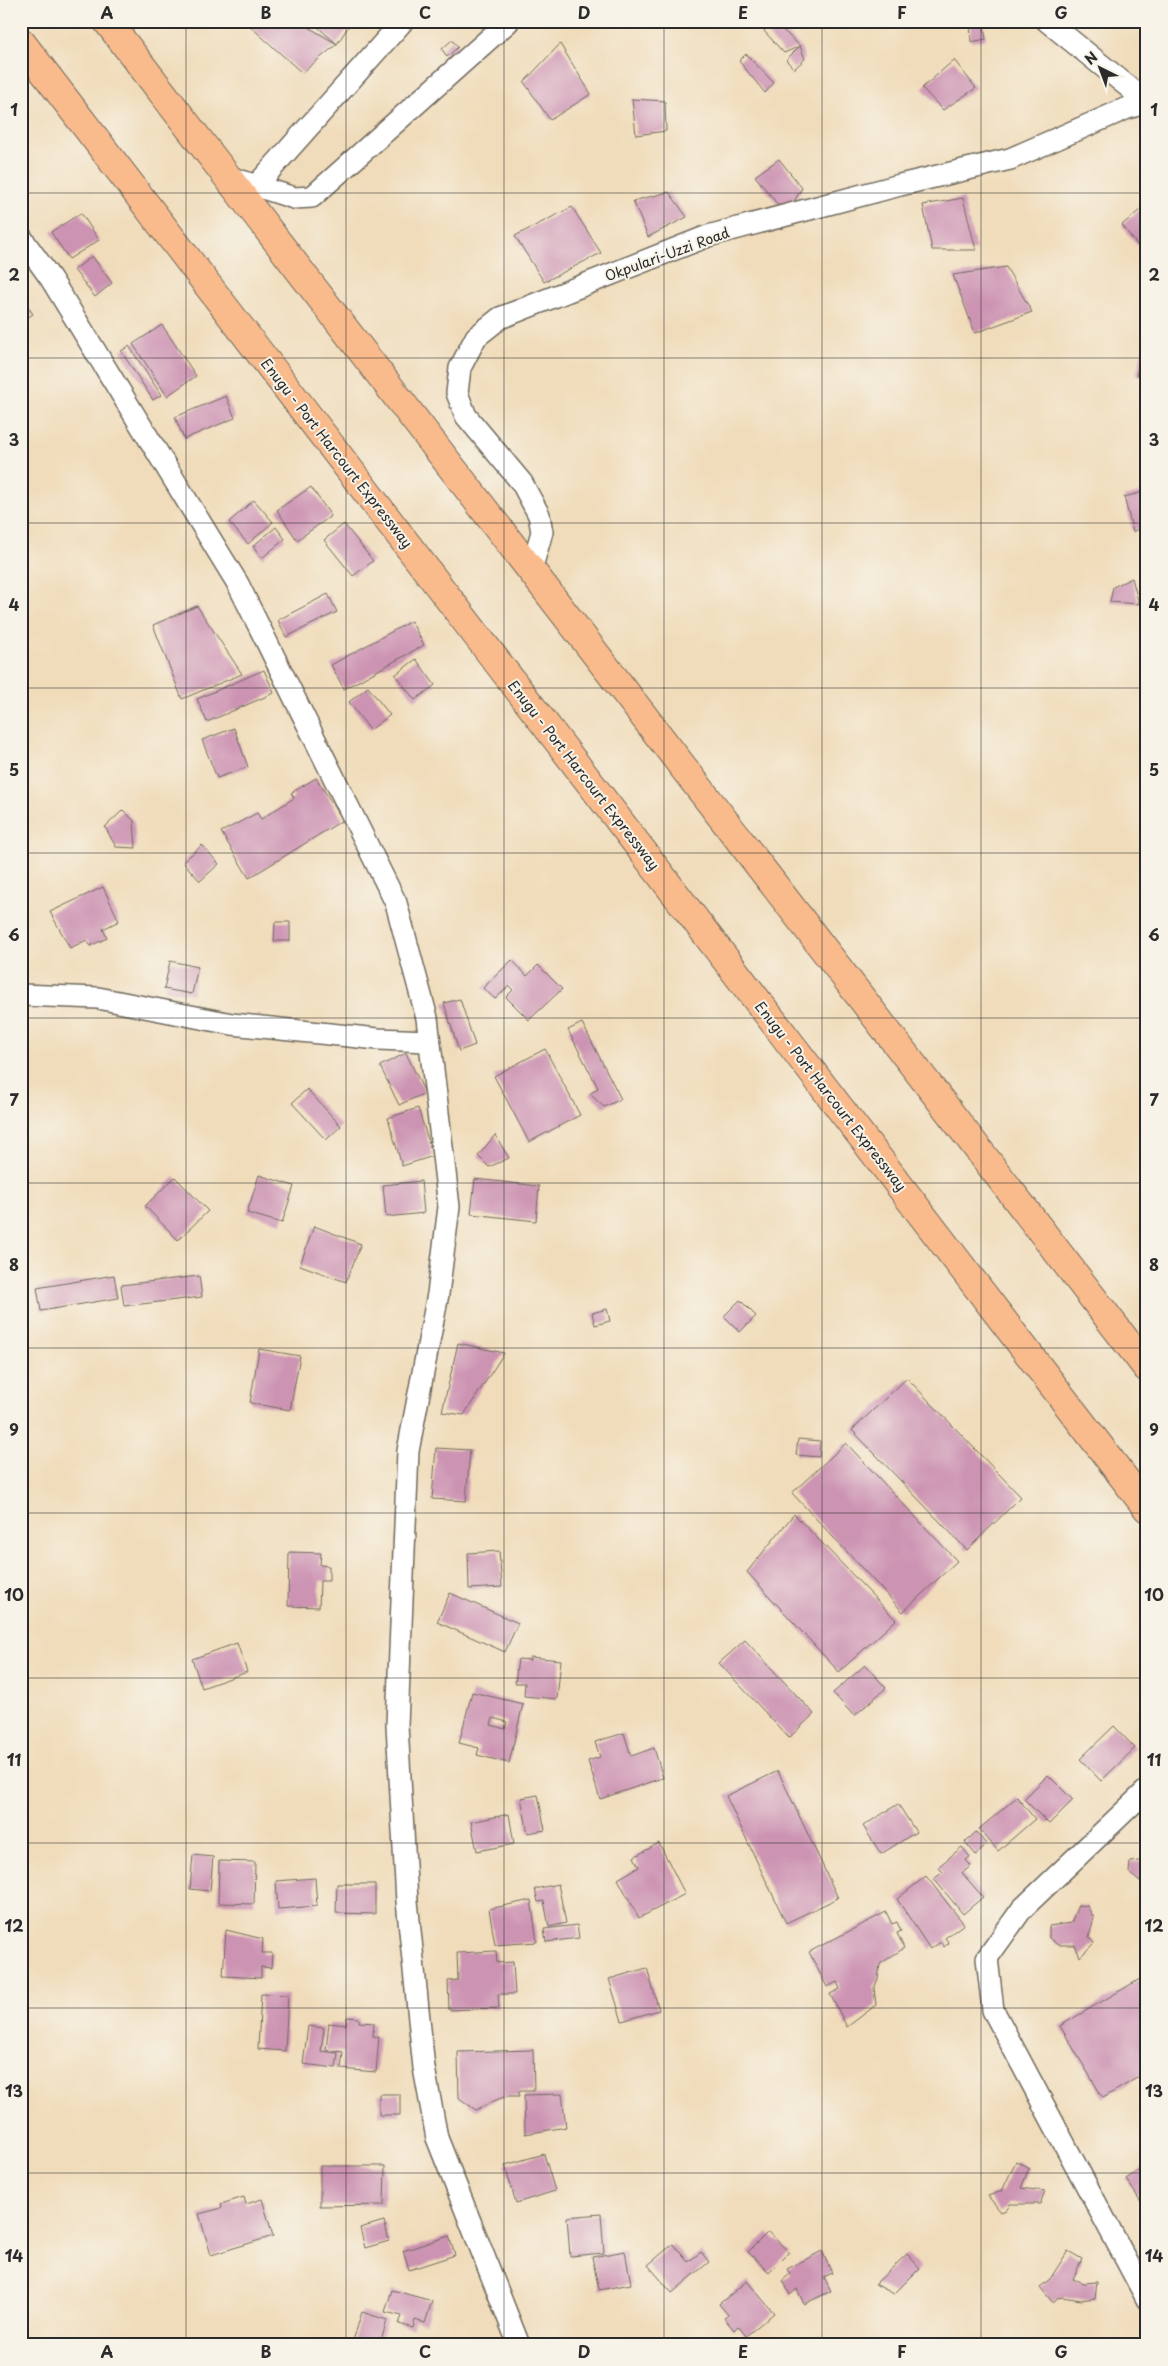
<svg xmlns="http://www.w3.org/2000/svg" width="1168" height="2366" viewBox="0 0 1168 2366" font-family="'Playpen Sans',sans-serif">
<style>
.building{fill:#cc93b2;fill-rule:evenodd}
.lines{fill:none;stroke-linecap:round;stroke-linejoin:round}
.minor-casing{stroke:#70695d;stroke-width:24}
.highway-casing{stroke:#70695d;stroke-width:30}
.minor{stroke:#fff;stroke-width:21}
.highway{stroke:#fabb8c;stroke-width:28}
.grid{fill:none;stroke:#2b2b2b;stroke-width:1;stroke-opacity:0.55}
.labels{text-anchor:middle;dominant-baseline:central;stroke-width:4;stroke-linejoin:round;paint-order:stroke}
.street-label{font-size:14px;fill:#2b2b2b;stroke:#f7f3e8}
.neatline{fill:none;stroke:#2b2b2b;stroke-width:2}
.grid-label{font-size:16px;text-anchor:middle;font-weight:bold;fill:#2b2b2b}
</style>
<rect width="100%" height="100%" fill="#f7f3e8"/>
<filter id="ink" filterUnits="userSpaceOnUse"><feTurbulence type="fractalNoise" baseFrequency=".02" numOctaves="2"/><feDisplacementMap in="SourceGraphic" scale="10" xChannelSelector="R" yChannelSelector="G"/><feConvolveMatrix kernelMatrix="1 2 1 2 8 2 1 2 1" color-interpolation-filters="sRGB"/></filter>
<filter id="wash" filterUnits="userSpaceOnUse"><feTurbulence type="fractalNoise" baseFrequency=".0096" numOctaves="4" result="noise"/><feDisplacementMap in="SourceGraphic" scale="20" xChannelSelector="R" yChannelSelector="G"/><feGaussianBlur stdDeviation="1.12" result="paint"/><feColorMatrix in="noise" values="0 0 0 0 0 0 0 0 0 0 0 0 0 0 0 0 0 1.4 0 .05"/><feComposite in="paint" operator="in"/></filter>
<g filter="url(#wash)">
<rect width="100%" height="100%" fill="#f0dcba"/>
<g id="blocks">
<path class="building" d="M256 21H298L337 44 302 73 251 27Z
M311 21H352L337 44Z
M772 21H773L800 46 784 53 764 31Z
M970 21H983L986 39 971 42Z
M452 40 458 47 447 57 442 49Z
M560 44 591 94 550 120 524 82Z
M800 46 805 59 794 69 786 60Z
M746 54 774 83 765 93 739 61Z
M954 60 976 88 943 110 922 88Z
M632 99 665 101 666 131 636 135Z
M779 159 802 188 786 215 755 176Z
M669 192 687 217 648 237 633 201Z
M963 198 976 250H932L923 205Z
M1147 204V237L1137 245 1122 225Z
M572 207 601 253 544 282 515 236Z
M81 213 99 240 69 259 51 232Z
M92 256 112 283 95 297 74 270Z
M1006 267 1032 312 975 333 953 275Z
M21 297 33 314 21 322Z
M162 325 196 376 167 396 133 344Z
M1146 337 1147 375H1136Z
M129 346 161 395 153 400 121 351Z
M226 396 235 418 184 439 175 417Z
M311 487 331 516 297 540 277 510Z
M1147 491V523L1133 532 1124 497Z
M254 500 273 522 248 544 229 522Z
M344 524 373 561 353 576 324 540Z
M276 527 285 539 262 558 253 546Z
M1132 578 1139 604 1110 602 1113 587Z
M328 594 337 612 286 637 278 620Z
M197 606 242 674 182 699 153 625Z
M411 621 424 645 344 689 331 665Z
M416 659 435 685 415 700 395 675Z
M264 670 274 693 207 722 197 699Z
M368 687 390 715 370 730 349 702Z
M234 728 248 767 217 778 202 740Z
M316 778 343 820 249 878 221 832 257 813 261 819 294 798 291 793Z
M123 810 134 821 136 848 116 847 105 827Z
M202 845 219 864 200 881 183 862Z
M103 887 119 921 103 929 107 938 90 946 87 940 70 948 50 912Z
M275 922H290V941H274Z
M21 953H24V981H21Z
M512 960 527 976 538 965 562 989 529 1020 506 997 513 990 509 986 495 999 483 988Z
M170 961 198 967 192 994 164 989Z
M460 999 475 1045 459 1051 444 1003Z
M582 1023 621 1099 604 1107 590 1094 598 1088 568 1030Z
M545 1049 580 1115 529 1142 494 1076Z
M406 1053 425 1093 399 1105 380 1066Z
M307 1089 341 1126 326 1140 292 1103Z
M418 1108 433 1156 402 1166 388 1118Z
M495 1135 509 1158 489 1167 478 1156Z
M259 1175 294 1186 282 1223 247 1213Z
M175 1177 208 1211 178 1240 145 1206Z
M475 1179 539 1186 536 1221 471 1214Z
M421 1181 424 1213 386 1217 383 1185Z
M314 1226 361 1244 346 1282 300 1265Z
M114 1275 118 1298 41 1311 37 1288Z
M199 1276 202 1297 124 1306 121 1285Z
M740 1300 756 1316 740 1332 724 1316Z
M607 1309 610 1321 595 1325 592 1313Z
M458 1343 504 1353 464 1415 442 1412Z
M259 1349 300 1356 290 1410 250 1403Z
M907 1378 1021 1497 967 1550 852 1430Z
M798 1439 820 1441 819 1457 796 1455Z
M846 1443 957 1561 903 1612 792 1493Z
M436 1448 470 1450 466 1501 432 1499Z
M794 1514 896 1620 839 1672 747 1572Z
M499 1551 502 1587 469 1589 468 1553Z
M289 1552 321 1553 320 1565 329 1566V1581H320L319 1607 288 1606Z
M450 1593 518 1623 505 1652 437 1622Z
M745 1640 814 1714 789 1738 719 1663Z
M237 1643 247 1672 202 1688 192 1659Z
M530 1657 561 1660 557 1699 524 1696 525 1683H515L518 1659 530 1660Z
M865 1665 886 1688 854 1716 833 1693Z
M472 1692 523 1704 509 1763 477 1755 479 1748 459 1743ZM493 1718 507 1722 505 1729 491 1725Z
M1114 1726 1135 1748 1101 1781 1080 1759Z
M624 1733 631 1756 654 1748 663 1778 600 1799 588 1761 600 1757 595 1742Z
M778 1771 838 1898 786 1923 726 1796Z
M1048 1775 1073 1800 1049 1824 1024 1799Z
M538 1795 545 1830 528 1833 521 1798Z
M1017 1797 1035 1819 998 1851 979 1829Z
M898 1804 916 1832 881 1854 863 1826Z
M509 1814 514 1844 477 1851 471 1822Z
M976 1832 987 1845 976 1855 965 1842Z
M659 1843 685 1894 639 1918 618 1879 639 1867 634 1857Z
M962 1847 970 1857 966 1860 971 1866 962 1873 983 1897 963 1914 934 1879 943 1872 938 1867Z
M193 1855 213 1857 210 1891 190 1889Z
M1147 1860V1881H1139L1129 1873 1130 1862Z
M219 1861 255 1862 254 1904 218 1903Z
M926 1876 964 1924 945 1938 949 1943 944 1947 941 1942 930 1949 897 1899Z
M315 1878 317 1906 278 1909 276 1881Z
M337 1884H375V1914L336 1913Z
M558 1884 566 1923 549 1927 544 1901 538 1902 535 1889Z
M531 1900 537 1942 495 1945 489 1909Z
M1078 1905 1087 1906 1094 1918 1089 1937 1094 1943 1080 1957 1075 1945H1058L1049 1938V1926L1071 1923Z
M886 1912 892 1924 897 1922 901 1931 897 1933 904 1948 880 1964 878 1979 874 1988 876 2005 847 2027 830 1994 840 1989 837 1982 827 1987 809 1952Z
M577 1925 579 1938 546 1942 544 1929Z
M226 1930 263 1939 262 1953H272L271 1968 261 1967V1978L223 1976Z
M496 1951 497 1963 513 1962 515 1994H498L499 2008 449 2010 448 1981 458 1980 457 1953Z
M647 1968 659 2010 622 2021 609 1979Z
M1140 1979 1147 1991V2072L1103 2098 1060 2026Z
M261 1994 288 1995 285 2051 258 2049Z
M347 2017 359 2018V2022L374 2023 373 2036 379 2037 376 2072 341 2069 343 2052 326 2050 329 2023 346 2025Z
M308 2026 324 2028 321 2051 338 2053 336 2068 303 2064Z
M533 2050 534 2091H519V2096H507L496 2100 476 2110 459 2098 458 2052Z
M379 2094H400V2115H379Z
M562 2094 566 2127 525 2134 524 2095Z
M544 2154 555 2191 516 2203 505 2165Z
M1016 2161 1029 2168 1021 2188 1045 2191 1040 2204H1010L1006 2210 1001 2212 988 2196 1002 2191Z
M1147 2165V2211L1126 2179Z
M320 2166H385L384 2205 320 2206Z
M244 2197 246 2204 262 2199 273 2236 211 2255 199 2214 222 2208 221 2204Z
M601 2214 604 2253 570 2256 567 2217Z
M384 2221 389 2241 365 2248 360 2228Z
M768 2232 789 2252 769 2272 748 2252Z
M449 2236 455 2255 409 2270 403 2251Z
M673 2244 688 2262 701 2252 709 2262 672 2293 648 2265Z
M625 2251 631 2284 599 2290 592 2257Z
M822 2251 832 2273 824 2277 831 2291 804 2304 797 2289 790 2295 783 2280 790 2274 787 2269Z
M1068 2251 1082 2259 1073 2279 1083 2283 1097 2282 1095 2298 1081 2300 1063 2297 1057 2298 1053 2303 1040 2287 1050 2279Z
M907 2254 920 2268 894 2294 875 2284Z
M747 2281 774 2313 746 2336 738 2326 734 2330 724 2318 728 2315 719 2304Z
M392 2290 432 2301 425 2323 415 2320 413 2328 399 2324 402 2316 385 2312Z
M362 2312 387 2320 380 2345H364L353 2341Z"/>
</g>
</g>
<g filter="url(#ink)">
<use href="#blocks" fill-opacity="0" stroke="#70695d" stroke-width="1"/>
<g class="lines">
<defs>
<path id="minor" d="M1047 21 1147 102
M226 176 294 198 312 197 508 22
M256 186 403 21
M21 237 51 279 238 584 396 903 427 1018 449 1207 438 1294 408 1451 397 1725 407 1901 424 2068 437 2138 519 2345
M531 570 542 532 539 515 522 483 466 416 457 393 460 368 476 337 500 318 708 236 900 185 1010 159 1125 109 1147 102
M21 995 98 998 232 1024 378 1039 428 1041
M1147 1790 1022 1909 987 1958 993 2010 1147 2299"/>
<path id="highway" d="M107 21 1147 1368
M21 42 1147 1508"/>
</defs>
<use href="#minor" class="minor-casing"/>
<use href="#highway" class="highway-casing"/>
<use href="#minor" class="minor"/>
<use href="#highway" class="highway"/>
</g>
</g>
<path class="grid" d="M186 21V2345M346 21V2345M504 21V2345M664 21V2345M822 21V2345M981 21V2345M21 193H1147M21 358H1147M21 523H1147M21 688H1147M21 853H1147M21 1018H1147M21 1183H1147M21 1348H1147M21 1513H1147M21 1678H1147M21 1843H1147M21 2008H1147M21 2173H1147"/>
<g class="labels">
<g class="street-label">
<text transform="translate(667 254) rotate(-20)">Okpulari-Uzzi Road</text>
<text transform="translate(337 453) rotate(52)">Enugu - Port Harcourt Expressway</text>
<text transform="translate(584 775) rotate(52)">Enugu - Port Harcourt Expressway</text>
<text transform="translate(831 1096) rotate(52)">Enugu - Port Harcourt Expressway</text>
</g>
</g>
<rect width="1168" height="2366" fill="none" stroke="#f7f3e8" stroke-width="55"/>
<g transform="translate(1100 68) rotate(318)" stroke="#f7f3e8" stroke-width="4" paint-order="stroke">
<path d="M0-4L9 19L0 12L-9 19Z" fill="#2b2b2b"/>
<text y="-8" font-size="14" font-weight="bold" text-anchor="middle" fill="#2b2b2b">N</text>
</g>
<rect x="28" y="28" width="1112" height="2310" class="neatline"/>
<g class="grid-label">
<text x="107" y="19">A</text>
<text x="266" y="19">B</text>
<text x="425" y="19">C</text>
<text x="584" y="19">D</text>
<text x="743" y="19">E</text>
<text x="902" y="19">F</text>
<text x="1061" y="19">G</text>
<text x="14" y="116">1</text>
<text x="1154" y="116">1</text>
<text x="14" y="281">2</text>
<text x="1154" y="281">2</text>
<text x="14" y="446">3</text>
<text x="1154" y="446">3</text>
<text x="14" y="611">4</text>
<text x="1154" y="611">4</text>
<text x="14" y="776">5</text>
<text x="1154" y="776">5</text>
<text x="14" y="941">6</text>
<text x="1154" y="941">6</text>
<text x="14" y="1106">7</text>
<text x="1154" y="1106">7</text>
<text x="14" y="1271">8</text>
<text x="1154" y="1271">8</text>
<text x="14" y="1436">9</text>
<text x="1154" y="1436">9</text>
<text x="14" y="1601">10</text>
<text x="1154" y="1601">10</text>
<text x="14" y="1766">11</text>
<text x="1154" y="1766">11</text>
<text x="14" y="1932">12</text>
<text x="1154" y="1932">12</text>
<text x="14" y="2097">13</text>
<text x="1154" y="2097">13</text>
<text x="14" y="2262">14</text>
<text x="1154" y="2262">14</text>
<text x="107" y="2358">A</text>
<text x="266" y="2358">B</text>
<text x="425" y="2358">C</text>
<text x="584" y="2358">D</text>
<text x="743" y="2358">E</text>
<text x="902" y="2358">F</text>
<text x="1061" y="2358">G</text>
</g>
</svg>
